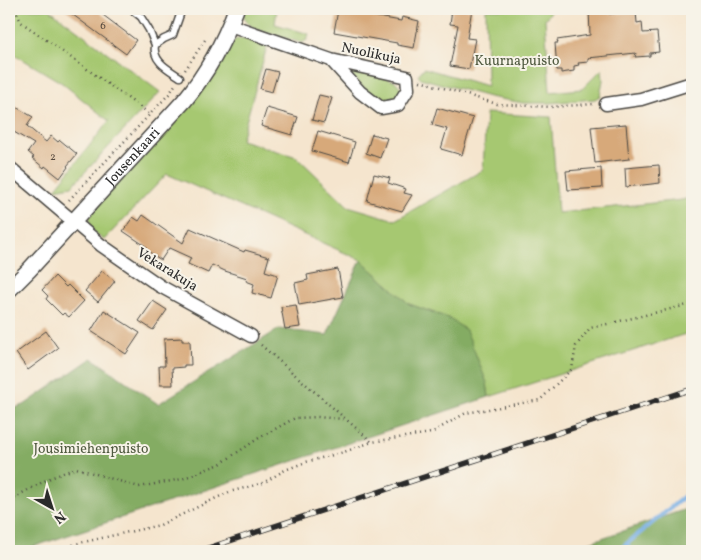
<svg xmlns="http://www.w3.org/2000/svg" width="701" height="560" viewBox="0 0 701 560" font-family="Vollkorn,serif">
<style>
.green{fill:#a6c871;stroke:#687a4e}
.forest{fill:#84ac63;stroke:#586c47}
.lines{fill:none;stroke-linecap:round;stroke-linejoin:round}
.stream{stroke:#76aee5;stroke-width:4.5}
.building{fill:#d7a97a}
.service-casing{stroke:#494743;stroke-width:9}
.minor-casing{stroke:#494743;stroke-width:15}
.tertiary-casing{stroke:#494743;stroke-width:18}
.path{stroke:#494743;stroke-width:2.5;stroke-dasharray:1 4;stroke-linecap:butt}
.service{stroke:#fff;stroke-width:6}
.minor{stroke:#fff;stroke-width:12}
.tertiary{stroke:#fff;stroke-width:15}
.rail-casing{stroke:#2b2b2b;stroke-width:5.5}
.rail{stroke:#f7f3e8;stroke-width:4;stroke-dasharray:11;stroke-linecap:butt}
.labels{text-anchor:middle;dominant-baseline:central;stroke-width:4;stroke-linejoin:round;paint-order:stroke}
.number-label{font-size:11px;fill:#564a3f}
.street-label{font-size:14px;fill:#2b2b2b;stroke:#f7f3e8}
.park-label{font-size:14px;fill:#505a40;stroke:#f7f3e8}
</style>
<rect width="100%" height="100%" fill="#f7f3e8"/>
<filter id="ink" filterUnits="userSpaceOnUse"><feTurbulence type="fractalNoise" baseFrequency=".02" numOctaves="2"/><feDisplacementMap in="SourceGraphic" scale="10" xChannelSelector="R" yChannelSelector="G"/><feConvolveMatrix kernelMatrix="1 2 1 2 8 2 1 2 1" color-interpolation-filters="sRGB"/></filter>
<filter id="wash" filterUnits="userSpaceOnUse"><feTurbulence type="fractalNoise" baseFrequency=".0096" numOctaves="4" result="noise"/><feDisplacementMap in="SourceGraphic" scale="20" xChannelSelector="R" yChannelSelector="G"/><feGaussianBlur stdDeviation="1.12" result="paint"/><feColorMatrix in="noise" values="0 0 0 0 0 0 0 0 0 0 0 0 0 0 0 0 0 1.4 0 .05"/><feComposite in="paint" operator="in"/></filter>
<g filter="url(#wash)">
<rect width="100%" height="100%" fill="#f5e5ce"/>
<path class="green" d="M9 9H49L160 92 72 186 55 189 109 121 62 83 9 51Z
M243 9H277L275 24 309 34 307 40 302 43 255 29C248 24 242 18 243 9Z
M486 9H553L545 19 550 92 582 89 602 69 603 80 600 96 595 99 583 100 549 103H523L489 97 420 78 418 75 424 68 487 86Z
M242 38 268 43 241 140 297 157 348 206 395 220 483 170 486 113 551 117 558 213 682 200 692 197V332L489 397 487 383 448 318 409 304 361 260 167 174 104 240C93 232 87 228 90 213L230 43 237 39Z
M347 66 395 81 402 89 396 102 385 105 373 98 344 68Z"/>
<path class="forest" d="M361 260 409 304 448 318 466 330 487 383 489 397 20 551H9V410L24 405 92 358 158 404 279 329 327 335Z
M692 507V551H564Z"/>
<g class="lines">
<path class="stream" d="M626 545 632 551
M618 551 692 490"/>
</g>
<g id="blocks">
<path class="building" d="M65 9H95L136 40 126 54Z
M452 9H472L467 38 475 39 469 69 450 66 458 25 450 24Z
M589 9H608L609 14 636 12 637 23 642 22 643 33 657 32 659 52 650 53V56L635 57 636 53 588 58V62L578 63 579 65 574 66V71L561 73V70H557L555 43H558L557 40 590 35Z
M338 10 401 21 402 17 419 21 414 48 397 45V43L334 32Z
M266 69 278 72 272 92 260 89Z
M319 95 332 98 324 123 312 120Z
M9 103 33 117 27 126 46 142 51 136 58 142 60 140 77 154 67 166 68 167 60 178 45 166 44 168 32 158 34 157 28 152 34 144 9 129Z
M267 108 298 117 292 135 261 126Z
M437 108 473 118 462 155 441 149 447 129 432 125Z
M626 124 629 159 595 163 591 127Z
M318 131 355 142 349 162 312 151Z
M372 134 387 138 380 158 366 153Z
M659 165 660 183 626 187 625 168Z
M601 168 602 188 568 190 566 171Z
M374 174 390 178 388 183 406 189 404 193 412 195 402 211 367 201Z
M143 215 183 243 190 228 244 252 245 250 269 257 265 271 278 275 271 298 252 293 254 284 246 281 247 278 225 271 212 265 208 273 188 264 191 258 169 248 161 260 145 249 147 247 123 231 133 217 139 221Z
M338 269 343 297 299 305 295 283 308 280 307 275Z
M102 271 115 281 98 302 85 291Z
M55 276 66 287 68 285 84 301 69 317 64 313 62 315 46 299 48 296 42 290Z
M153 301 167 310 153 330 139 321Z
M296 305 300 327 285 329 281 307Z
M104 310 140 333 126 354 91 331Z
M46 331 58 348 28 370 16 353Z
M182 338V341H190L191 365H184V367L172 368 173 385H160L159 366H165L164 339Z"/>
</g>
</g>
<g filter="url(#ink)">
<use href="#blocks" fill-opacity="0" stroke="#494743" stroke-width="1"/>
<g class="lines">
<defs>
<path id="service" d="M131 9 141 17 149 30 155 45
M180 77C168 69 152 61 155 45L164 39 173 35 182 9"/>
<path id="minor" d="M230 25 331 60 407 77 408 89 398 105 381 108 360 92 331 60
M606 104 641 99 692 83
M9 167 101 245 160 286 251 336"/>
<g id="tertiary">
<path id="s1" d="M9 290 29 270 184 101C207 73 224 42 236 9"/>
</g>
</defs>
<use href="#service" class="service-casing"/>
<use href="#minor" class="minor-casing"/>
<use href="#tertiary" class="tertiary-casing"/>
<path class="path" d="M15 9 21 22 150 114
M185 70 207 37
M420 81 497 104 550 107 594 104
M69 200 170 93 175 85
M261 345 372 442 431 433 466 413 540 400 572 369 576 346 590 328 692 304
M9 499 17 496 48 479 76 468 139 487 182 479 220 464 259 438 295 418 317 417 344 419
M59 551 75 544 160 525 229 492 263 483 285 470 306 462 344 452 372 442"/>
<use href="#service" class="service"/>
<use href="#minor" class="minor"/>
<use href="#tertiary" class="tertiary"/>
<defs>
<path id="rail" d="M199 551 692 389"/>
</defs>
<use href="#rail" class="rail-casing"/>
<use href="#rail" class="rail"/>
</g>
</g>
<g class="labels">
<g class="number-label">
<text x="103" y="26">6</text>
<text x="53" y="157">2</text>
</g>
<g class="street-label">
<text transform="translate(371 54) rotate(12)">Nuolikuja</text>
<text stroke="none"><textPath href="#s1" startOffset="182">Jousenkaari</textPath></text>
<text transform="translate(167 270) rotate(32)">Vekarakuja</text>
</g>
<g class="park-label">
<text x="517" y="61">Kuurnapuisto</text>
<text x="91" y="449">Jousimiehenpuisto</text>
</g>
</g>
<rect width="701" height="560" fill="none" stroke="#f7f3e8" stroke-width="30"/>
<g transform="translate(52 508) rotate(141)" stroke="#f7f3e8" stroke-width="4" paint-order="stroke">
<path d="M0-4L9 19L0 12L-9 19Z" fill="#2b2b2b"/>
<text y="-8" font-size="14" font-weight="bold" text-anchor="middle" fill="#2b2b2b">N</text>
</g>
</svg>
